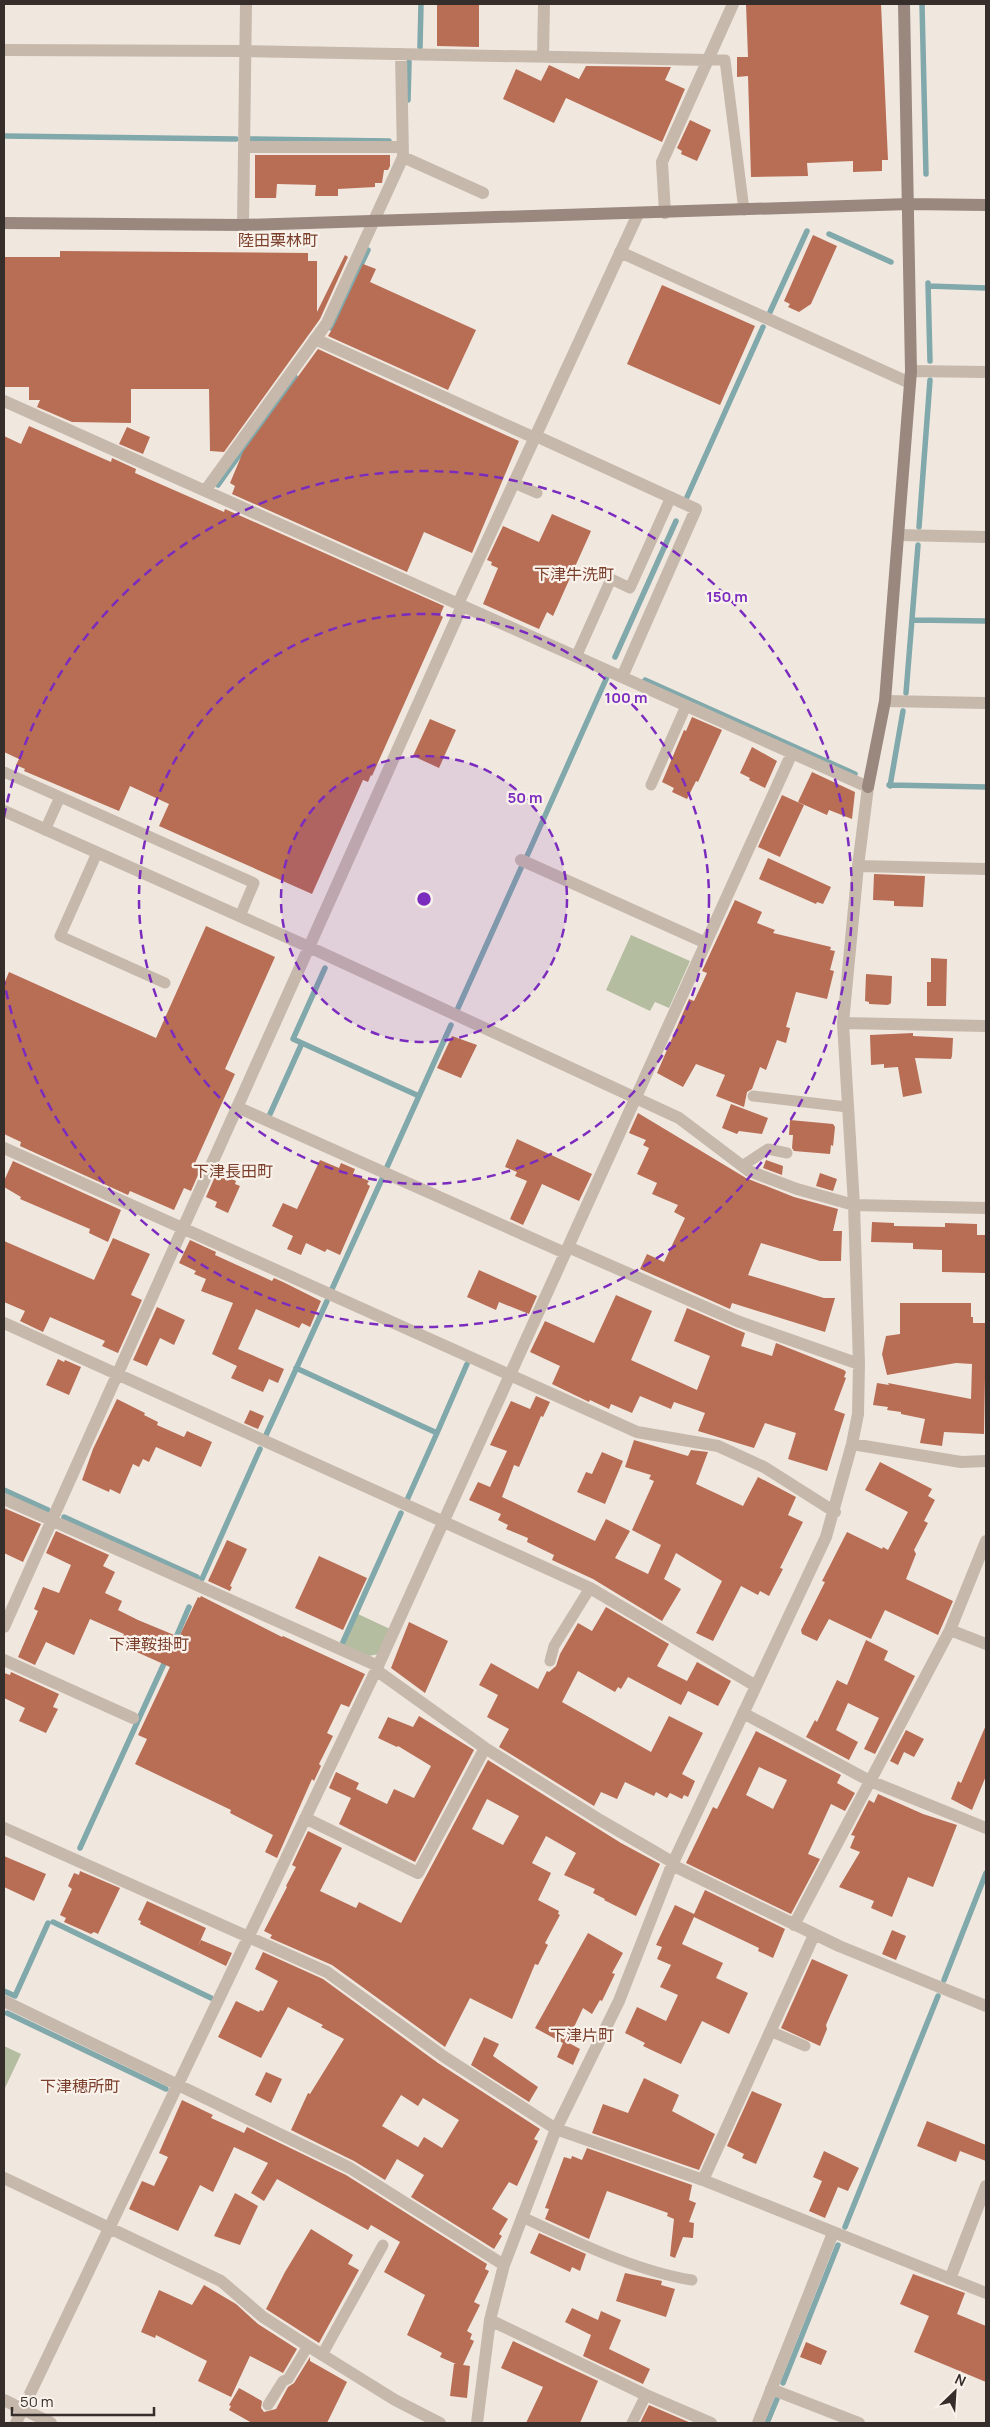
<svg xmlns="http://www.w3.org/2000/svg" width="990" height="2427" viewBox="0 0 990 2427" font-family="Manrope,'Noto Sans JP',sans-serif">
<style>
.green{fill:#b4bda0}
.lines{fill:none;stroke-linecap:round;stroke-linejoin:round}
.stream{stroke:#81a8aa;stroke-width:5.5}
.building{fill:#b86d55;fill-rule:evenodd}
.lane{stroke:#c7b8ac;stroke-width:11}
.street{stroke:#c7b8ac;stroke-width:12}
.secondary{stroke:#9a887e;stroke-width:12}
.ring{fill:none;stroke:#7b2cbf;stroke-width:2.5;stroke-dasharray:9 6}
.labels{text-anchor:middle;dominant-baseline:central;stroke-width:4.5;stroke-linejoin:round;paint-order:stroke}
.quarter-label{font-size:16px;fill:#7b3f2c;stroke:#f8f2eb}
.centre{fill:#7b2cbf;stroke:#f8f2eb;stroke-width:2.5}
.ring-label{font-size:15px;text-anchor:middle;font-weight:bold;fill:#7b2cbf;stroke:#f8f2eb;stroke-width:4.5;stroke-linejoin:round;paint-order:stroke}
</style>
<rect width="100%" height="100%" fill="#f0e8df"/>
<path class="green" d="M631 935 690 961 669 1008 655 1002 650 1011 606 990Z
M358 1614 390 1629 378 1654 369 1656 344 1645Z
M4 2046 21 2054 5 2088 4 2087Z"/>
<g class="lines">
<path class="stream" d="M922 4 926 174
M420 47 421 4
M408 100 409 62
M4 136 236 139
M250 139 389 141
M829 234 891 262
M928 283 930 361
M928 286 986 288
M770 312 807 231
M331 328 368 250
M218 485 295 377
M687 497 763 327
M919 527 930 380
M914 620 986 621
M615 657 676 521
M645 680 855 774
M906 693 918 545
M889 785 986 787
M890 786 903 711
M527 856 607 677
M325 968 293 1039 419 1096
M458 1008 521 868
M270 1114 302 1043
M387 1167 451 1025
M332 1289 382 1179
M296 1368 437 1433 467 1364
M266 1435 327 1301
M4 1490 48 1510
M407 1500 437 1433
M64 1517 197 1577
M202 1579 260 1449
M174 1642 189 1607
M343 1642 401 1513
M80 1848 167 1657
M53 1922 211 1998
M944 1980 986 1873
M4 1991 15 1996 48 1923
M7 2013 166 2089
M845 2227 938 1996
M783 2383 838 2245
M767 2423 777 2399"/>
</g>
<path class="building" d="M437 4H479V47L437 46Z
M746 4H881L888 160H882V171L853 172V161L807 163 808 176 751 177 748 76 737 77V57H748Z
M549 65 579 79 586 66 671 67 665 80 685 89 662 142 566 98 554 123 503 99 516 69 541 81Z
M690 120 711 130 697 161 681 154 682 151 677 148Z
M255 155H390V166L388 170H384L382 183H375V187L338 189V196H315L316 185 277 184 276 198H255Z
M813 235 837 246 811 304 799 312 788 307 790 304 784 301Z
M60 251 308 253V261H317V312L345 255 348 257 320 319 224 452 210 451 209 389H131V423L72 422 37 407 40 400H29V387H4V257H60Z
M363 264 376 269 370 282 476 330 448 390 328 336 334 326Z
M662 285 755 326 720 405 627 364Z
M318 349 519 441 472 553 424 532 407 572 232 494 235 486 230 483 243 452Z
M29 426 111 462 112 458 136 469 135 473 224 512 225 509 444 606 440 615 443 617 372 776 371 775 368 782 363 780 312 894 159 826 169 804 130 786 119 811 24 771 25 769 16 765 19 759 4 752V436L21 444Z
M127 427 150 437 143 454 119 444Z
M552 514 591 531 553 616 547 612 539 629 483 604 498 568 491 565 492 562 487 560 503 526 539 542Z
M692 717 722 730 698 782 696 781 687 799 672 792 674 788 662 782 684 730 686 731Z
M430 719 456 730 439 768 413 756Z
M752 747 777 761 765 788 749 780 750 778 740 773Z
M812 772 855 792 852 819 829 810 827 815 798 802Z
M782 795 804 805 780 857 758 847Z
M768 858 831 887 823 904 817 902 816 904 759 879Z
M874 874 925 876 923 907 894 906V901L873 900Z
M735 900 762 912 757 923 775 930 773 933 831 947 830 950 835 951 830 970 834 971 827 999 796 992 786 1027 790 1028 786 1043 777 1040 766 1070 760 1067 752 1089 747 1092 744 1107 716 1096 725 1075 696 1064 683 1087 657 1073 689 999 694 1001 707 973 702 971Z
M206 926 275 957 225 1069 235 1074 195 1163 202 1166 191 1191 184 1188 174 1210 130 1191 128 1195 20 1146 21 1142 4 1134V984L9 972 156 1038Z
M931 958 947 959 946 1006H927V982H931Z
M866 974 892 976 891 1003 888 1005 869 1004V1002L865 1001Z
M913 1033V1036L953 1038 952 1056 951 1059 915 1058 922 1093 903 1097 898 1067 884 1068V1064L871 1065 870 1035Z
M452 1036 477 1045 461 1078 437 1068Z
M731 1104 768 1118 762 1134 739 1131 737 1134 722 1128Z
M638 1113 746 1178 794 1197 838 1209 833 1231H842L841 1261H820L761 1243 748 1275 824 1298H835L825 1332 732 1303 730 1309 640 1269 647 1254 664 1262 685 1218 674 1212 678 1205 652 1194 657 1183 637 1174 649 1148 643 1145 646 1140 629 1133Z
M790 1120 833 1124 835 1127 833 1146 831 1145 830 1154 794 1151 792 1148 793 1135H789Z
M517 1139 592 1174 579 1201 542 1184 523 1225 510 1219 527 1181 515 1176 517 1172 505 1167Z
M320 1160 339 1168 341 1163 355 1169 353 1174 369 1181 367 1184 370 1186 340 1255 327 1249 325 1252 306 1243 301 1255 287 1249 293 1236 272 1226 283 1203 297 1209Z
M766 1160 783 1166 782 1175 763 1168Z
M13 1161 121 1210 108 1242 89 1233 90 1229 20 1199 21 1197 4 1187V1181Z
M217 1172 236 1181 235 1184 240 1186 228 1213 215 1207 217 1202 206 1197Z
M820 1173 837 1179 833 1191 816 1186Z
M872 1222 894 1223V1226L945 1227V1223L977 1224V1235H986L985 1273 942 1272V1250L913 1249V1243L871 1242Z
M113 1238 150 1254 131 1295 142 1300 118 1353 102 1346 105 1341 50 1317 43 1332 20 1321 25 1311 4 1302V1241L94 1280Z
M190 1240 216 1252 215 1255 272 1281 274 1278 283 1282 321 1301 310 1327 302 1323 299 1328 256 1309 238 1349 284 1369 278 1383 269 1379 263 1392 231 1378 237 1366 212 1354 233 1303 201 1291 206 1279 194 1274 196 1271 179 1263Z
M479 1270 537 1296 529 1314 499 1302 496 1310 467 1297Z
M616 1295 652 1311 631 1360 697 1390 710 1356 674 1341 687 1308 745 1333 741 1346 772 1356 776 1343 844 1370 846 1372 844 1377 846 1378 834 1410 845 1414 827 1471 788 1459 796 1433 765 1423 754 1448 698 1431 705 1413 674 1402 671 1409 640 1396 632 1413 611 1404 609 1409 590 1400 589 1402 552 1384 560 1366 530 1352 545 1321 594 1343Z
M900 1303H971V1317H973V1323H986L984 1434 944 1432 942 1446 920 1443 925 1419 901 1414V1412L887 1410 888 1407 873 1405 877 1383 889 1385 888 1383 971 1399 972 1364 956 1363 887 1375 882 1354 886 1336 900 1334Z
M157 1307 185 1320 174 1345 160 1338 147 1366 133 1360Z
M58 1359 64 1362 65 1360 81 1367 69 1395 46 1385Z
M536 1396 550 1402 543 1417 541 1416 519 1467 514 1465 502 1497 595 1541 606 1519 630 1531 615 1558 648 1574 661 1545 632 1530 654 1481 649 1479 651 1475 625 1467 634 1440 688 1456 691 1450 708 1452 696 1484 743 1506 758 1477 796 1497 788 1515 803 1522 780 1568 783 1569 769 1596 760 1591 758 1595 741 1586 713 1641 696 1633 722 1581 676 1553 664 1579 681 1589 662 1621 593 1579 552 1560 554 1555 527 1542 528 1538 506 1529 508 1525 498 1520 501 1514 469 1500 478 1482 490 1487 507 1451 490 1445 511 1401 530 1409Z
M117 1399 145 1413 144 1415 158 1422 157 1425 184 1437 187 1431 212 1442 201 1467 156 1447 149 1462 143 1459 139 1467 133 1464 120 1494 110 1489 109 1492 82 1480 93 1449Z
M250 1410 264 1416 258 1429 244 1423Z
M602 1452 623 1461 605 1504 577 1492 586 1472 592 1474Z
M880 1462 932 1489 928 1496 935 1500 924 1521 928 1523 914 1550 916 1554 906 1579 953 1601 938 1635 885 1610 871 1639 829 1619 817 1641 802 1634 801 1630 825 1582 822 1581 847 1532 882 1549 883 1547 888 1550 908 1512 865 1490Z
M4 1508 41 1524 23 1562 4 1553Z
M56 1531 109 1555 103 1566 115 1572 105 1593 122 1601 118 1610 138 1620 179 1637 198 1597 200 1598 201 1596 282 1637 283 1636 365 1674 349 1707 341 1704 327 1733 333 1736 319 1764 321 1766 314 1781 312 1779 277 1858 265 1852 273 1835 230 1813 231 1810 135 1764 147 1739 138 1735 170 1667 119 1644 124 1634 90 1619 74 1655 46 1642 35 1665 18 1657 38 1611 34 1609 43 1587 59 1593 71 1565 46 1553Z
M227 1540 247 1549 230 1586 232 1587 230 1591 208 1581Z
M319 1556 367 1578 343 1630 295 1608Z
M606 1607 669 1644 657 1666 687 1681 697 1662 731 1681 718 1706 688 1691 681 1705 628 1677 621 1689 618 1687 615 1692 578 1671 562 1702 651 1752 669 1716 703 1733 682 1774 695 1781 688 1797 684 1795 682 1799 670 1793 667 1798 656 1792 654 1796 625 1782 617 1799 601 1792 594 1806 499 1747 509 1729 487 1717 498 1695 479 1685 491 1663 538 1689 547 1671 549 1672 556 1666 560 1654 578 1623 592 1631Z
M409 1622 448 1641 425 1693 391 1668Z
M866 1640 888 1651 884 1660 915 1676 875 1754 864 1749 879 1718 848 1703 836 1730 858 1742 849 1760 806 1737 815 1720 817 1722 837 1680 847 1685Z
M11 1672 59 1694 53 1707 58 1709 46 1733 19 1721 25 1708 4 1698V1673L10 1675Z
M419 1716 474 1750 415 1862 339 1824 351 1798 329 1788 336 1772 359 1783 356 1789 387 1804 394 1789 414 1798 431 1766 398 1746 397 1747 378 1738 388 1717 413 1727Z
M986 1725V1776L972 1810 951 1799 958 1781 961 1783Z
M906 1730 924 1739 914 1757 904 1752 898 1765 890 1761Z
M756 1731 841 1775 837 1783 855 1793 845 1811 831 1804 808 1854 820 1859 791 1914 686 1863 713 1807 717 1809ZM759 1767 787 1780 773 1809 746 1795Z
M488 1760 621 1843 660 1864 636 1916 604 1900 605 1899 593 1893 595 1889 564 1875 576 1853 546 1836 532 1863 551 1873 538 1900 559 1911 558 1914 560 1915 545 1943 548 1945 538 1965 535 1964 512 2019 470 1998 445 2047 332 1965 270 1938 272 1935 264 1931 287 1887 286 1886 296 1867 292 1865 308 1831 342 1848 320 1891 356 1908 359 1902 401 1923ZM487 1799 519 1816 503 1845 472 1829Z
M878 1794 923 1814 957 1825 933 1887 908 1877 892 1917 871 1908 874 1901 839 1887 860 1852 850 1848 855 1836 851 1835 869 1800 874 1803Z
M4 1856 46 1874 34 1901 4 1887Z
M80 1871 120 1888 98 1934 94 1932 91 1934 64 1922 66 1918 60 1915 72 1889 68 1886 74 1873 79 1875Z
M705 1890 785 1929 773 1958 758 1951 759 1948 694 1917 682 1944 723 1963 716 1978 748 1993 729 2034 702 2021 681 2064 643 2046 645 2043 625 2033 637 2007 666 2021 678 1995 660 1987 671 1965 657 1959 662 1947 656 1945 675 1905 694 1914Z
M147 1901 206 1928 198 1946 201 1940 232 1953 226 1966 140 1924 141 1921 138 1920Z
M892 1930 906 1936 896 1960 882 1954Z
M588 1933 623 1953 612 1973 615 1974 602 2001 600 2000 592 2014 583 2008 567 2042 580 2049 573 2065 557 2057 563 2043 535 2028Z
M263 1952 323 1979 438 2063 540 2129 534 2139 538 2141 517 2186 509 2182 492 2209 508 2219 499 2234 502 2236 494 2249 411 2197 424 2175 397 2159 385 2180 354 2161 291 2130 308 2093 310 2094 344 2039 321 2027 323 2025 288 2007 261 2058 218 2037 236 2001 259 2012 260 2010 263 2011 278 1981 255 1969ZM401 2095 418 2106 423 2098 459 2120 442 2148 424 2137 418 2147 382 2126Z
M812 1959 848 1975 826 2025 827 2029 820 2046 781 2028Z
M484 2037 499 2044 493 2056 538 2087 529 2102 471 2065Z
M266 2072 282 2079 271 2103 255 2095Z
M644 2078 679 2095 672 2111 715 2134 699 2170 592 2133 603 2104 628 2113Z
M752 2091 782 2104 756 2164 742 2158 744 2154 727 2146Z
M182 2100 213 2115 211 2118 244 2133 247 2127 346 2175 487 2264 485 2269 489 2271 474 2302 480 2305 467 2331 472 2334 470 2339 474 2341 463 2365 470 2366 467 2398 450 2396 454 2364H456L440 2357 442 2353 407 2335 425 2295 384 2272 400 2242 371 2225 368 2230 277 2179 264 2201 251 2193 268 2163 234 2147 213 2192 200 2185 178 2231 129 2209 142 2181 154 2186 168 2157 159 2153Z
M927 2121 986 2145V2161L960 2151 956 2162 917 2146Z
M587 2148 692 2185 689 2200 696 2203 689 2222 694 2223 693 2238 683 2237 675 2258 670 2256 674 2219 667 2216 668 2213 607 2191 589 2239 545 2219 549 2209 545 2208 564 2157 571 2159 572 2156 582 2160Z
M824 2151 859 2168 848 2191 838 2187 825 2218 809 2211 822 2181 813 2177Z
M235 2193 258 2206 240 2245 214 2236Z
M311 2229 353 2255 348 2264 359 2270 319 2343 266 2309 285 2272Z
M539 2233 586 2254 580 2271 572 2267 570 2272 530 2253Z
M625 2273 662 2281 661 2285 675 2289 666 2317 616 2301Z
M913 2274 965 2293 957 2314 986 2326V2382L914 2352 929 2316 900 2304Z
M204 2285 236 2304 258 2324 297 2349 283 2373 250 2356 231 2397 198 2381 207 2361 156 2335 155 2338 141 2332 159 2290 192 2305Z
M572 2308 598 2320 601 2311 621 2320 609 2349 650 2369 643 2384 583 2356 591 2335 565 2322Z
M513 2341 598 2381 580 2423H526L543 2387 501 2368Z
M806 2342 827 2351 821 2365 800 2357Z
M310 2357V2361L347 2382 327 2423H252L229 2410 231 2406 229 2405 239 2388 262 2401 261 2408 264 2412 276 2409 288 2387 294 2383Z
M649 2405 691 2423H640Z"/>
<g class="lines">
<path class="lane" d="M708 60H725L744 210
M514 483 537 493
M576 657 611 579 630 588 671 497
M4 772 254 883 240 916
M651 785 686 706
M45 830 60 797
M97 853 60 936 165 983
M753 1096 847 1107
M742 1166 768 1149 787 1153
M550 1661 554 1646 590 1588
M770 2031 805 2046
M522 2217C575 2241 635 2271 692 2280
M322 2355 383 2245
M268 2405 283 2381 288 2379 308 2346
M632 2423 646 2395"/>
<path class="street" d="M4 50 245 51 708 60
M543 57 544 4
M244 147H403
M403 157 483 193
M665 213 662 162 733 4
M243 225 246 4
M620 252 910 383
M315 339 535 438
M911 371 986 372
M4 401 868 787 858 866 843 1023 854 1205 859 1364 858 1414 852 1444 826 1537 672 1865 619 2001 556 2129 504 2265 490 2320 477 2423
M536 436 696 509 622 677
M205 491 327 323 403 157 401 54
M899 535 986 537
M458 604 638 214
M885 701 986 703
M4 811 309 947 679 1118 749 1171 797 1189 854 1205 986 1208
M521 860 706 943
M858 866 986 869
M843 1023 986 1026
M237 1107 565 1253
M4 1148 637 1432 718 1446 764 1467 835 1512
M568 1247 737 1321 859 1364
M4 1323 590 1588 756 1686
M852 1444 961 1462 986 1461
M4 1499 378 1666
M986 1541 950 1630 986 1644
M4 1627 462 606
M4 1660 133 1718
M376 1670 485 1748 600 1820 674 1863
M743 1713 870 1781 986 1828
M305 1818 418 1873 485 1748
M4 1828 327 1972 443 2056 556 2129 703 2180 986 2293
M672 1865 839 1946 986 2006
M794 1925 950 1630
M4 2001 350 2168 504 2265
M4 2178 221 2281 263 2317 308 2346 395 2400 440 2423
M703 2180 814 1935
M950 2279 986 2186
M490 2320 646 2395 711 2423
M771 2389 859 2423
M4 2400 51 2423
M16 2423 378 1666 792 753
M758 2423 833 2233"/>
<path class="secondary" d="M4 223 243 225 909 204 986 205
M868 787 885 701 911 371 904 4"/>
</g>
<circle cx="424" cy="899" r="143" fill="#7b2cbf" fill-opacity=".12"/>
<g class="ring">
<circle cx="424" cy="899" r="143"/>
<circle cx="424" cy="899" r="285"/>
<path d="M4 817A428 428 0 1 1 4 981"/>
</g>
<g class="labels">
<g class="quarter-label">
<text x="278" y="240">陸田栗林町</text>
<text x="574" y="574">下津牛洗町</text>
<text x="233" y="1171">下津長田町</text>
<text x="149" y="1644">下津鞍掛町</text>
<text x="582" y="2035">下津片町</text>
<text x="80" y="2086">下津穂所町</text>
</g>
</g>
<circle cx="424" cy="899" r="8" class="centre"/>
<g class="ring-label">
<text x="727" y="602">150 m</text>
<text x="626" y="703">100 m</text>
<text x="525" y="803">50 m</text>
</g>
<rect width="990" height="2427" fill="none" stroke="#362e2a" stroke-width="10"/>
<g transform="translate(955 2392) rotate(25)" stroke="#f8f2eb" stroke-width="4" paint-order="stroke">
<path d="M0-4L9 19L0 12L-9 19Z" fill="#362e2a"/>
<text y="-8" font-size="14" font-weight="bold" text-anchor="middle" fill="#362e2a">N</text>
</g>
<path d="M12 2407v8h142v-8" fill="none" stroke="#362e2a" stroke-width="2.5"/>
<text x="20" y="2407" font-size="15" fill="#362e2a" stroke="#f8f2eb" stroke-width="4" paint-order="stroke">50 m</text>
</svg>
